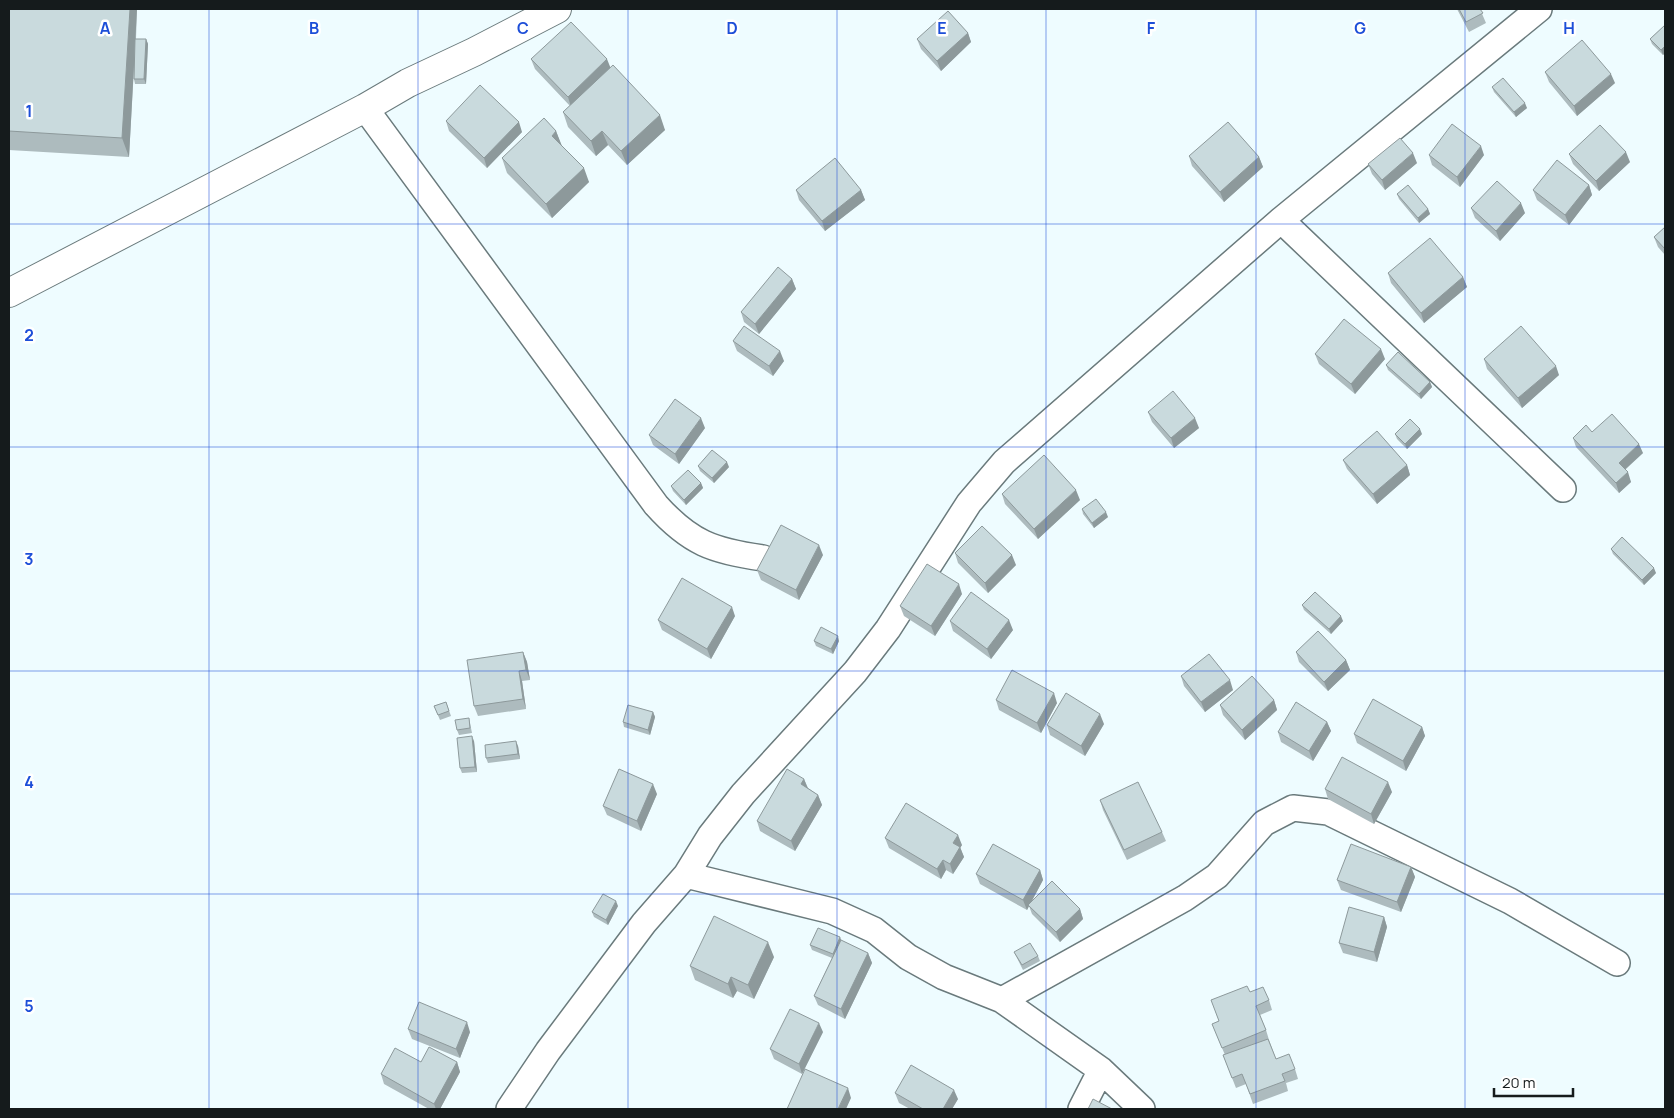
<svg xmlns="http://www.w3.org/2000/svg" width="1674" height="1118" viewBox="0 0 1674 1118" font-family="Manrope,sans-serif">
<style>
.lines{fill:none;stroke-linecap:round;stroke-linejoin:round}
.street-casing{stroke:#6a7a7c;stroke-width:28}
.secondary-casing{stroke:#6a7a7c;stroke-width:30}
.street{stroke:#fff;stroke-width:25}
.secondary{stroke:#fff;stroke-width:28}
.wall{fill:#adbbbe}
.shaded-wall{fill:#8d999b}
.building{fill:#c9dadd;stroke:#8d999b}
.grid{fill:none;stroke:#1d4ed8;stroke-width:1;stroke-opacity:0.55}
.grid-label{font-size:16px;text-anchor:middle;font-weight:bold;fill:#1d4ed8;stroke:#fff;stroke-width:5;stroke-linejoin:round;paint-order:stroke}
</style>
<rect width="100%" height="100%" fill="#eefcff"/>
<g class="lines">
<defs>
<path id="street" d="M365 108 656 505C690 543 713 551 763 558
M1281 220 1563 489
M686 875 832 911 874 930 908 957 944 977 1002 1000 1101 1070 1142 1109
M1002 1000 1185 898 1217 876 1264 823 1293 808 1328 812 1510 901 1617 963
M509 1109 548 1051 644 923 686 875 710 836 743 794 855 672 888 629 969 503 1004 462 1281 220 1539 9
M1081 1109 1101 1070"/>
<path id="secondary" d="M9 293 365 108 408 83 474 52 557 9"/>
</defs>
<use href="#street" class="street-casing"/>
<use href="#secondary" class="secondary-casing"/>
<use href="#street" class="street"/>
<use href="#secondary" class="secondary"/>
</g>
<path class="wall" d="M9 9H137L136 39H146L148 44 146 84H135L134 79V68L129 157 9 150Z
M1457 9H1480L1486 23 1469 32Z
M1665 25V53L1663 55 1652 44 1650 39Z
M968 33 971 42 941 71 921 49 917 39Z
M531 59 610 68 665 130 627 165 608 145 596 156 568 127 563 112 570 106 535 69Z
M1545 72 1615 83 1577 116 1549 82Z
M1492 87 1527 108 1516 117 1494 92Z
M446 121 522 132 487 168 449 131Z
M556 131 561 145 589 182 552 218 507 173 502 158Z
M1569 154 1630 162 1599 191 1573 164Z
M1429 155H1484L1460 187 1432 165Z
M1189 156 1259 157 1263 167 1224 202 1192 166Z
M1417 163 1385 190 1372 174 1368 164Z
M1589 185 1592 195 1569 225 1537 200 1533 190Z
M796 190H861L865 200 825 231 799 200Z
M1397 194 1428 209 1430 214 1419 223 1399 199Z
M1471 208 1525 213 1500 241 1475 218Z
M1665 227V255L1658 247 1654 237Z
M1388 273 1463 277 1467 287 1424 323 1391 283Z
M792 279 796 289 759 334 744 322 741 312Z
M733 341 784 361 773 376 737 351Z
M1315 354 1385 359 1355 394 1319 364Z
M1484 359 1559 375 1522 408 1487 369Z
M1386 365 1430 382 1432 387 1421 399 1388 370Z
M1148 412 1199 428 1174 448 1152 422Z
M705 428 679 464 653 445 649 435Z
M1592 432 1643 453 1625 470 1631 482 1619 493 1576 447 1573 438Z
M1395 434H1422L1407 449 1397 439Z
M1343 460 1407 465 1410 475 1377 504 1347 469Z
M698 466 729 467 714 483 700 471Z
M701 483 703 488 686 505 673 491 671 486Z
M1002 494 1080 500 1038 539 1005 504Z
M1082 509 1108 517 1094 528 1083 514Z
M1611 549 1656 573 1644 585 1613 554Z
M955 553 1016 565 988 593 958 563Z
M823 555 799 600 761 580 757 570Z
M962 594 935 636 904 616 900 606Z
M1302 605 1343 621 1331 634 1304 610Z
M735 616 711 659 662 630 658 620Z
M950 621 1013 630 991 659 953 631Z
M814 641H839L833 654 816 646Z
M523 652 527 662 530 680 522 681 526 709 478 716 474 706Z
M1296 652 1346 660 1350 670 1328 691 1299 662Z
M1181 676 1233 690 1205 712 1184 686Z
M996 700 1057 703 1041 733 999 710Z
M1274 700 1277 710 1245 740 1223 715 1220 705Z
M446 702 451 716 440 720 434 706Z
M653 712 655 717 650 735 624 727 623 722Z
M469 718 472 733 459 735 457 730Z
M1327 722 1331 731 1313 761 1281 742 1278 732Z
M1104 724 1085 756 1050 735 1047 725Z
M1422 727 1425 736 1406 771 1357 743 1354 734Z
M474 741 477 772 462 773 460 768Z
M518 746 520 759 488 763 486 758Z
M804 779 808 788 818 795 822 805 795 851 760 831 757 821Z
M1325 789 1392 792 1374 824 1328 799Z
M657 794 641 831 607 815 603 806Z
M1100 800 1162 832 1166 841 1127 860 1103 810Z
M885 838 962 845 960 847 964 857 953 874 946 870 941 879 889 848Z
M1411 867 1415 877 1401 912 1341 890 1337 880Z
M1040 870 1043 880 1032 901 1080 909 1083 919 1060 942 1032 914 1029 906 1027 910 980 884 976 874Z
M618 906 608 925 594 917 592 912Z
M1384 917 1387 927 1377 962 1343 953 1339 943Z
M842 941 868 953 872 963 845 1019 818 1005 814 996 832 958 812 950 810 945Z
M1014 952 1038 956 1040 961 1023 970Z
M774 957 754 999 737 991 733 998 695 980 690 966Z
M1250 992 1269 1000 1272 1010 1260 1015 1266 1030 1269 1040 1276 1059 1295 1069 1298 1079 1286 1083 1288 1091 1253 1104 1246 1084 1236 1088 1223 1055H1225L1212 1024 1219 1021 1211 1000Z
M408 1029 470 1032 460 1058 412 1039Z
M823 1032 802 1074 774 1059 770 1049Z
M421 1062H457L460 1072 440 1109H429L384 1084 381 1074Z
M895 1093 958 1099 952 1109H910L899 1103Z"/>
<path class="shaded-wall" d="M130 9H137L129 157 122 138Z
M968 33 971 42 941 71 937 61Z
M146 39 148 44 146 84 144 79Z
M1665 46V53L1663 55 1661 50Z
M607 59 611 69 571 107 568 97Z
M1611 74 1615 83 1577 116 1574 106Z
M1525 103 1527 108 1516 117 1514 112Z
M660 115 665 130 627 165 621 151Z
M519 122 522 132 487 168 484 158Z
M556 131 562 146 552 136Z
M602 131 608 145 596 156 591 141Z
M1481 146 1484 155 1460 187 1457 177Z
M1626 152 1630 162 1599 191 1596 181Z
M1413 153 1417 163 1385 190 1382 180Z
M1259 157 1263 167 1224 202 1220 192Z
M584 168 589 182 552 218 546 204Z
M1589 185 1592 195 1569 225 1565 215Z
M861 190 865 200 825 231 822 221Z
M1521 203 1525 213 1500 241 1496 231Z
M1428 209 1430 214 1419 223 1418 218Z
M1463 277 1467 287 1424 323 1421 313Z
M792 279 796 289 759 334 755 324Z
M1381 349 1385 359 1355 394 1351 384Z
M780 351 784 361 773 376 769 366Z
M1556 366 1559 375 1522 408 1518 398Z
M1430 382 1432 387 1421 399 1419 394Z
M701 418 705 428 679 464 675 454Z
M1195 418 1199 428 1174 448 1171 438Z
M1420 429 1422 434 1407 449 1405 444Z
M1639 444 1643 453 1622 472 1619 463Z
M727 462 729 467 714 483 712 478Z
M1407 465 1410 475 1377 504 1373 494Z
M1628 472 1631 482 1619 493 1616 483Z
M701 483 703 488 686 505 684 500Z
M1076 490 1080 500 1038 539 1034 529Z
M1106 512 1108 517 1094 528 1092 523Z
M819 545 823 555 799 600 796 590Z
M1012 555 1016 565 988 593 985 583Z
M1654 568 1656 573 1644 585 1642 580Z
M959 584 962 594 935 636 931 626Z
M732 607 735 616 711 659 707 649Z
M1341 616 1343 621 1331 634 1329 629Z
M1009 620 1013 630 991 659 987 649Z
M838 636 839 641 833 654 831 649Z
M523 652 527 662 530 680 526 670Z
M1346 660 1350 670 1328 691 1324 682Z
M519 671 522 681 526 709 523 699Z
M1230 680 1233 690 1205 712 1201 702Z
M1054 693 1057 703 1041 733 1037 723Z
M1274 700 1277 710 1245 740 1242 730Z
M653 712 655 717 650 735 648 730Z
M1100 714 1104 724 1085 756 1081 746Z
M1327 722 1331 731 1313 761 1309 751Z
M1422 727 1425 736 1406 771 1403 761Z
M472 736 474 741 477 772 475 767Z
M516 741 518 746 520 759 518 754Z
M804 779 808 789 801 784Z
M1388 782 1392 792 1374 824 1371 814Z
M653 784 657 794 641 831 637 821Z
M818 795 822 805 795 851 791 841Z
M958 835 962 845 959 850 960 847 964 857 953 874 950 864 953 843Z
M943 860 946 870 941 879 937 869Z
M1411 867 1415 877 1401 912 1397 902Z
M1040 870 1043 880 1029 906 1028 905 1029 906 1027 910 1023 900Z
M616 901 618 906 608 925 606 920Z
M1080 909 1083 919 1060 942 1056 932Z
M1384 917 1387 927 1377 962 1374 952Z
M840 937 842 942 835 959 833 954Z
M768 942 774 957 754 999 748 985Z
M868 953 872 963 845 1019 841 1009Z
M731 977 737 991 733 998 728 984Z
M467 1022 470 1032 460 1058 456 1049Z
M819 1023 823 1032 802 1074 799 1064Z
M457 1062 460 1072 440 1109H436L434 1104Z
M848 1088 851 1098 846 1109H838Z
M954 1090 958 1099 952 1109H943Z"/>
<path class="building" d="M9 9H130L122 138 9 131Z
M1459 9H1480L1483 13 1466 22Z
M948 11 968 33 937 61 917 39Z
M571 22 607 59 568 97 531 59Z
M1665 25V46L1661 50 1650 39Z
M135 39H146L144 79H134Z
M1582 40 1611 74 1574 106 1545 72Z
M613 65 660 115 621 151 602 131 591 141 563 112Z
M1503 78 1525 103 1514 112 1492 87Z
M480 85 519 122 484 158 446 121Z
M544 118 556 131 552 136 584 168 546 204 502 158Z
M1228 122 1259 157 1220 192 1189 156Z
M1452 124 1481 146 1457 177 1429 155Z
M1600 125 1626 152 1596 181 1569 154Z
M1400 138 1413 153 1382 180 1368 164Z
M835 158 861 190 822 221 796 190Z
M1557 160 1589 185 1565 215 1533 190Z
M1497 181 1521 203 1496 231 1471 208Z
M1408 185 1428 209 1418 218 1397 194Z
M1665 227V249L1654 237Z
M1430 238 1463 277 1421 313 1388 273Z
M778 267 792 279 755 324 741 312Z
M1344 319 1381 349 1351 384 1315 354Z
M744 326 780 351 769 366 733 341Z
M1521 326 1556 366 1518 398 1484 359Z
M1398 352 1430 382 1419 394 1386 365Z
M1173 391 1195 418 1171 438 1148 412Z
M675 399 701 418 675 454 649 435Z
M1612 414 1639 444 1619 463 1628 472 1616 483 1573 438 1586 425 1592 432Z
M1410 419 1420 429 1405 444 1395 434Z
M1377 431 1407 465 1373 494 1343 460Z
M712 450 727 462 712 478 698 466Z
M1044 455 1076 490 1034 529 1002 494Z
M688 470 701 483 684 500 671 486Z
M1096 499 1106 512 1092 523 1082 509Z
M781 525 819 545 796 590 757 570Z
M982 526 1012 555 985 583 955 553Z
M1622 537 1654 568 1642 580 1611 549Z
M927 564 959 584 931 626 900 606Z
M682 578 732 607 707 649 658 620Z
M971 592 1009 620 987 649 950 621Z
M1315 592 1341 616 1329 629 1302 605Z
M821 627 838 636 831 649 814 641Z
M1318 631 1346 660 1324 682 1296 652Z
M523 652 526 670 519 671 523 699 474 706 467 660Z
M1209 654 1230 680 1201 702 1181 676Z
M1012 670 1054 693 1037 723 996 700Z
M1252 676 1274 700 1242 730 1220 705Z
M1066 693 1100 714 1081 746 1047 725Z
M1373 699 1422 727 1403 761 1354 734Z
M446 702 449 711 438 715 434 706Z
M1296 702 1327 722 1309 751 1278 732Z
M628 705 653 712 648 730 623 722Z
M469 718 470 728 457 730 455 720Z
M472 736 475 767 460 768 457 738Z
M516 741 518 754 486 758 485 745Z
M1342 757 1388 782 1371 814 1325 789Z
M619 769 653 784 637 821 603 806Z
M787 769 804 779 801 784 818 795 791 841 757 821Z
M1138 782 1162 832 1124 850 1100 800Z
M906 803 958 835 953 843 960 847 950 864 943 860 937 869 885 838Z
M993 844 1040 870 1023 900 976 874Z
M1351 844 1411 867 1397 902 1337 880Z
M1052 881 1080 909 1056 932 1028 905Z
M603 894 616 901 606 920 592 912Z
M1349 907 1384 917 1374 952 1339 943Z
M714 916 768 942 748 985 731 977 728 984 690 966Z
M818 928 840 937 833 954 810 945Z
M841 940 868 953 841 1009 814 996Z
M1030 943 1038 956 1022 965 1014 952Z
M1247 986 1250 992 1263 987 1269 1000 1256 1006 1266 1030 1222 1048 1212 1024 1219 1021 1211 1000Z
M419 1002 467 1022 456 1049 408 1029Z
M790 1009 819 1023 799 1064 770 1049Z
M1268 1039 1276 1059 1289 1054 1295 1069 1282 1074 1285 1081 1250 1094 1242 1074 1232 1078 1223 1055Z
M429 1047 457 1062 434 1104 381 1074 395 1048 421 1062Z
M911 1065 954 1090 943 1109H923L895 1093Z
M805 1069 848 1088 838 1109H787Z
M1093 1099 1112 1109H1088Z"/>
<path class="grid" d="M209 9V1109M418 9V1109M628 9V1109M837 9V1109M1046 9V1109M1256 9V1109M1465 9V1109M9 224H1665M9 447H1665M9 671H1665M9 894H1665"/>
<g class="grid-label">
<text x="105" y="34">A</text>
<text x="314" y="34">B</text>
<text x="523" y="34">C</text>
<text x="732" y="34">D</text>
<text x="942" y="34">E</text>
<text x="1151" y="34">F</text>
<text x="1360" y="34">G</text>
<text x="1569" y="34">H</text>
<text x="29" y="117">1</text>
<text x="29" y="341">2</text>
<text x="29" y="565">3</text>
<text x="29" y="788">4</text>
<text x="29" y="1012">5</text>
</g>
<rect width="1674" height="1118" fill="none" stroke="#151b1c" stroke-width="20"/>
<path d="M1494 1088v8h79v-8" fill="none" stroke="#151b1c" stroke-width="2.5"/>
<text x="1502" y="1088" font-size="15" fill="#151b1c" stroke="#ffffff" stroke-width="4" paint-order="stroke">20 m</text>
</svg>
